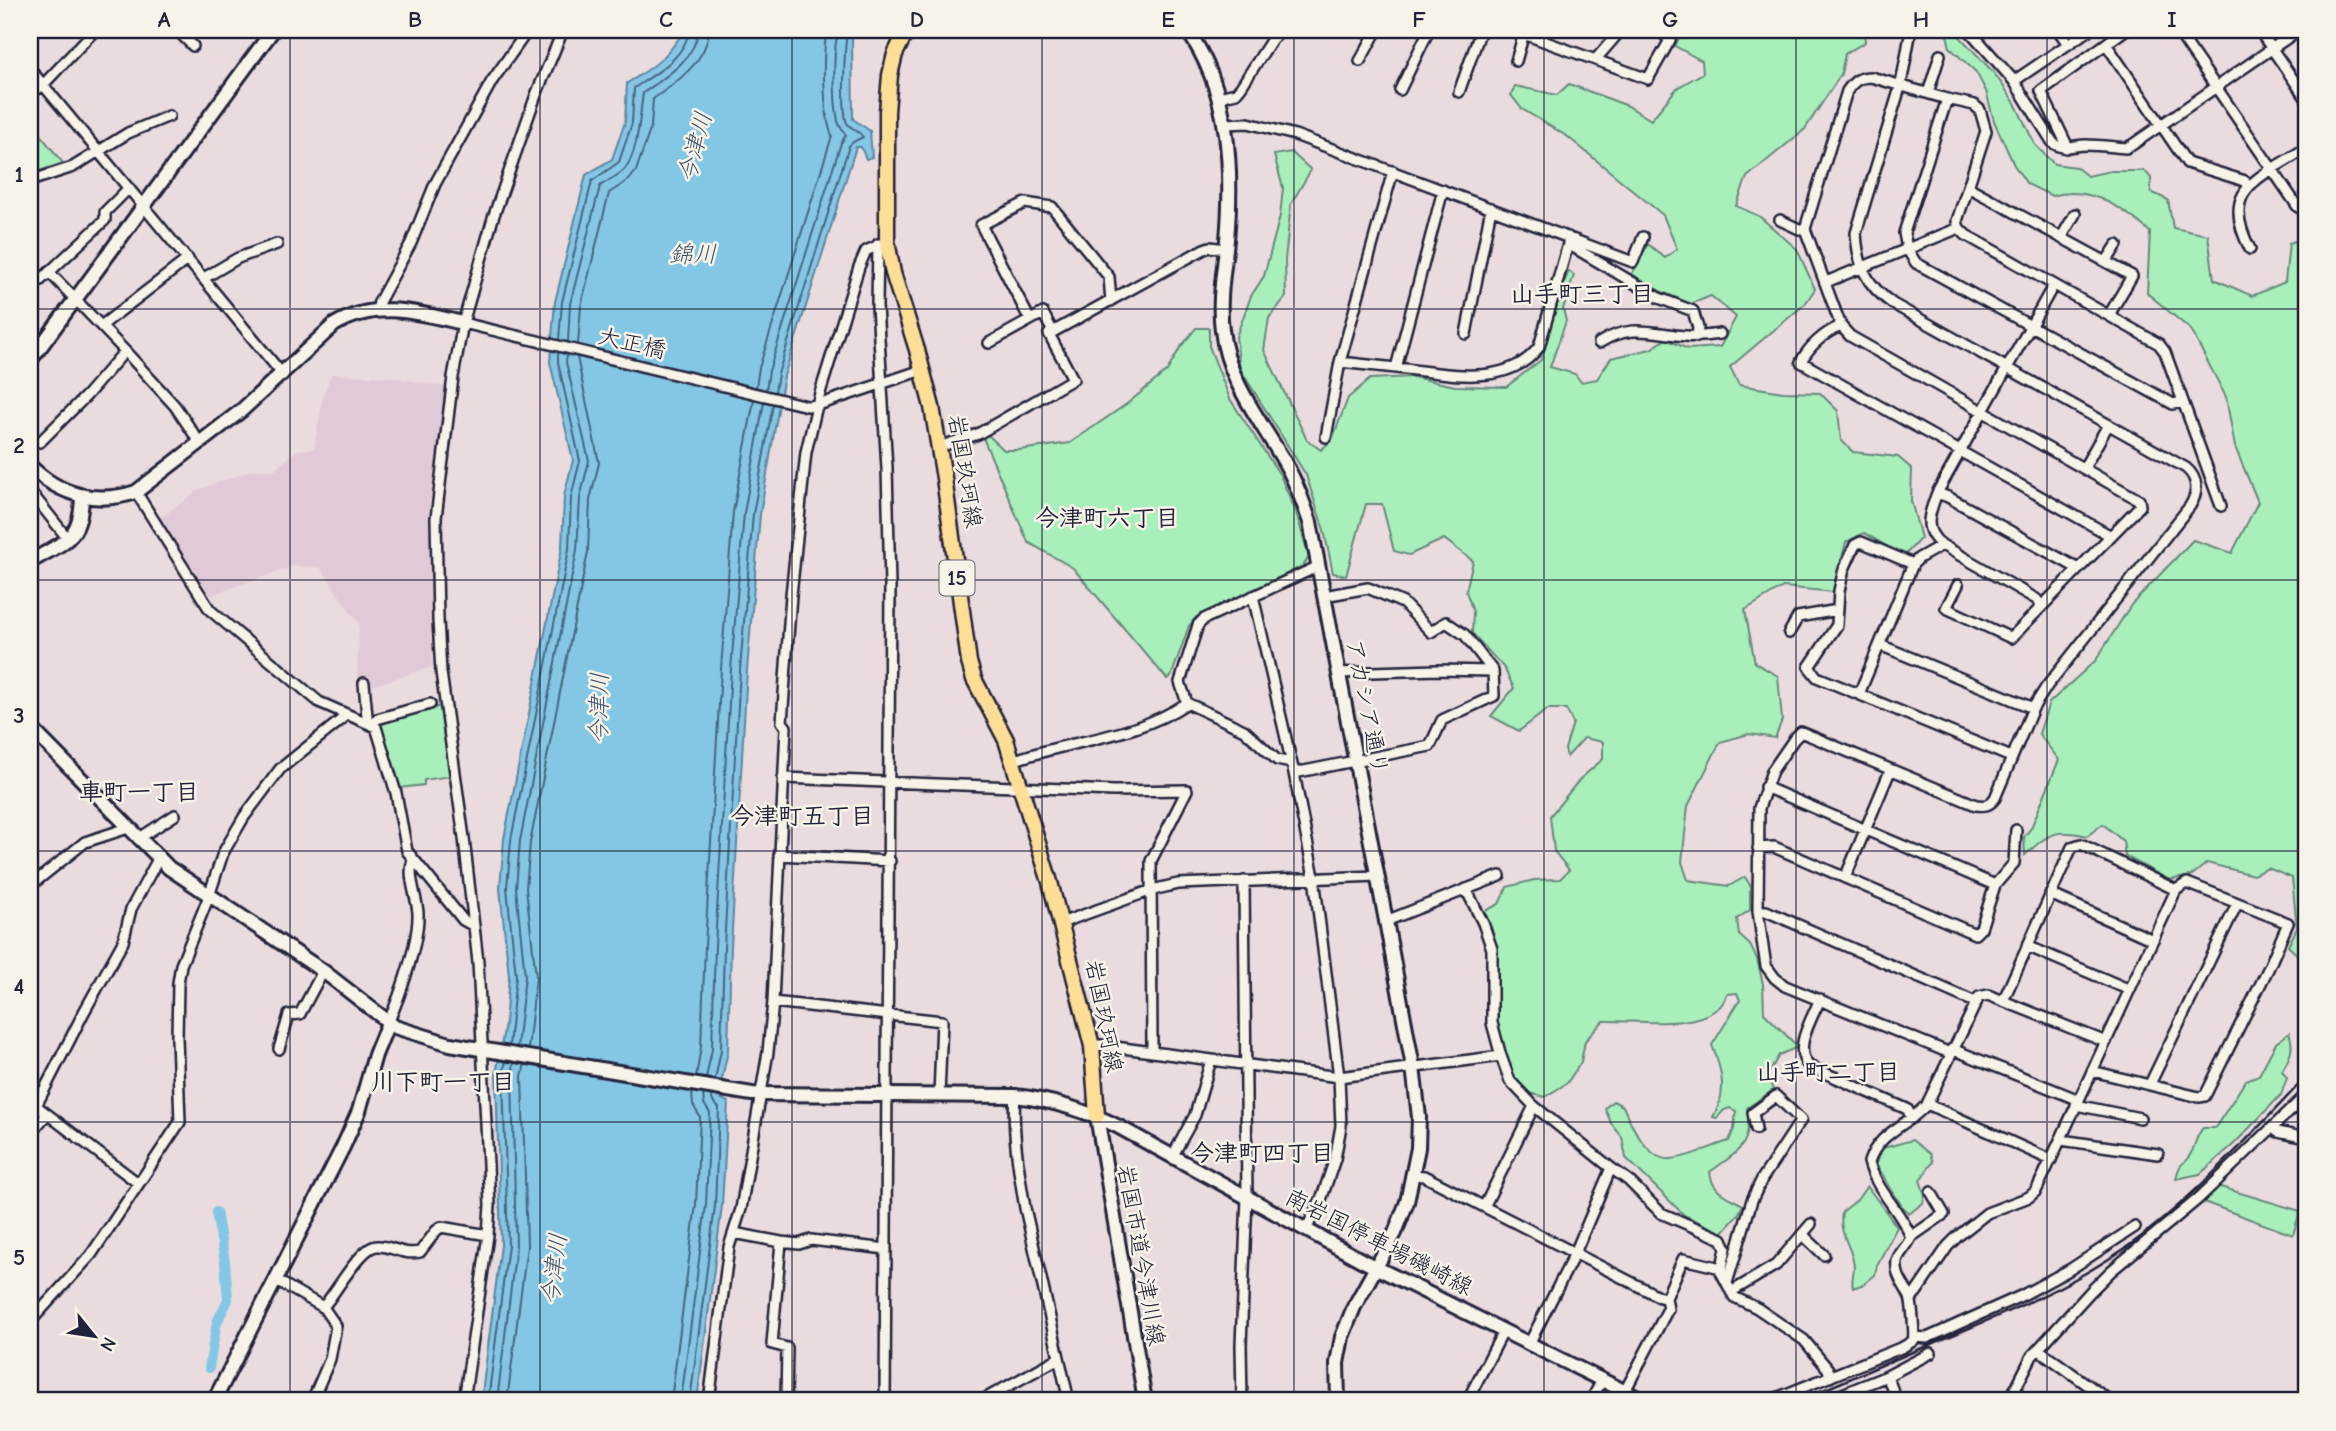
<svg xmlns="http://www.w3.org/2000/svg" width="2336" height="1431" viewBox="0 0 2336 1431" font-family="'Comic Neue','Klee One',sans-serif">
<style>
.built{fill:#e1cad7}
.green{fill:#a9efbb;stroke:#66887b;stroke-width:2}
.water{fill:#84c7e5;stroke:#5d85a1;stroke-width:2}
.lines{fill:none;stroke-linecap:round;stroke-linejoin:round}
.shore{stroke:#49647f;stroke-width:2}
.canal{stroke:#84c7e5;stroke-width:10}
.street-casing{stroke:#22223b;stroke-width:14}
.secondary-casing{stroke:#22223b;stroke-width:18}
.primary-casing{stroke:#22223b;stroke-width:19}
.street{stroke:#f7f3e8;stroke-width:9}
.secondary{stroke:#f7f3e8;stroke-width:12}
.primary{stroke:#fdde96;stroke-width:14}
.rail{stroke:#22223b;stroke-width:2.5}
.grid{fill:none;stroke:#22223b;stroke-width:2;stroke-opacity:0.55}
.labels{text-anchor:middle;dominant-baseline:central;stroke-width:5;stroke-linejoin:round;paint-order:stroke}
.shield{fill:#f7f3e8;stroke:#62616f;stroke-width:2}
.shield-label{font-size:21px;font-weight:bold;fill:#22223b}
.street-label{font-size:23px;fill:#22223b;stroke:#f7f3e8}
.water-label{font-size:24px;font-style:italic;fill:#3f546e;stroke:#f7f3e8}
.neighbourhood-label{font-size:24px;font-weight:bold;fill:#22223b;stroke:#f7f3e8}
.neatline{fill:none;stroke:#22223b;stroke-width:2.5}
.grid-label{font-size:23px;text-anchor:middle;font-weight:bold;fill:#22223b}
</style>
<rect width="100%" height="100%" fill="#eadbde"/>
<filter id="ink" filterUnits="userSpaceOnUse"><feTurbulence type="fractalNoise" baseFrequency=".0143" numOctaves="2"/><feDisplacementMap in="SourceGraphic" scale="14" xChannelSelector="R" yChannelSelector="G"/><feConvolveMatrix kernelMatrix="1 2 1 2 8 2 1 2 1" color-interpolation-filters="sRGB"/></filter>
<g filter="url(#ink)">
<path class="built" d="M331 374 391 377 446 387 429 510 432 667 362 689 357 673 359 622 351 613 320 567 294 566 206 597 158 520 200 489 252 470H274L298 450 314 449 323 396Z"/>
<path class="green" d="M1683 30H1864L1865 42 1845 54 1841 74 1805 129 1747 177 1736 206 1759 216 1797 249 1815 289 1805 304 1730 367 1739 385 1783 392 1820 393 1838 411 1841 440 1853 452 1898 457 1912 469 1911 501 1921 538 1904 556 1864 533 1846 542 1833 592 1783 587 1745 610 1755 663 1778 676 1782 720 1775 738 1749 734 1720 742 1688 806 1682 862 1688 880 1729 886 1745 877 1750 885V910L1737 919 1739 935 1750 945 1757 959 1763 984 1764 1013 1798 1047 1779 1055 1768 1075 1773 1090 1747 1108C1753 1146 1738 1151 1710 1172 1712 1193 1727 1196 1743 1205L1738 1215 1722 1233 1684 1215 1626 1158 1622 1137 1611 1123 1605 1108 1613 1101 1623 1106C1630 1123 1648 1162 1671 1159 1688 1158 1712 1146 1729 1141L1734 1129 1736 1111 1730 1108 1724 1110 1717 1118 1713 1117C1728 1092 1722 1071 1712 1045L1740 1000 1737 993 1727 994C1725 999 1723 1005 1718 1008 1691 1030 1636 1020 1603 1021L1585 1041 1581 1062 1567 1083 1545 1097 1528 1093 1509 1070 1497 1020 1494 949 1485 922V911L1499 904 1507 887 1534 880 1560 879 1569 870 1554 851 1550 816 1580 779 1603 759V742L1584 738 1567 757 1565 749 1573 723 1566 709H1548L1519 731 1491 716 1514 688 1504 668 1472 633 1473 612 1466 591 1473 561 1444 539 1409 555 1394 551 1382 504H1366L1346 576 1333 573 1324 530 1306 475 1240 369 1236 337 1251 296 1264 276 1280 216 1283 188 1274 155 1291 152 1311 170 1291 204 1285 260 1286 297 1269 318 1264 350 1307 440 1321 450 1332 440 1348 398 1370 379 1413 377 1455 386 1506 387 1541 360 1561 289 1569 271 1574 275 1563 309 1566 321 1550 367 1575 374 1581 382 1597 379 1611 358 1651 349 1666 339 1688 349 1720 347 1736 317 1711 296 1691 304 1660 291 1632 274 1648 244 1665 258 1677 249 1663 215 1568 137 1522 109 1511 95 1515 86 1557 95 1569 84 1628 106 1651 120 1677 88 1703 73 1702 61 1675 46Z
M1946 30H1956L1961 38 1994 73 2015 103 2035 145 2054 164 2076 167 2087 176 2111 171H2145L2151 178V192L2168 200 2173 228 2208 235 2214 279 2252 296 2285 282 2289 243 2306 237V963L2288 946 2297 928 2292 878 2268 868 2253 875 2207 863 2191 876 2169 880 2125 856 2123 841 2103 824 2087 836C2054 828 2049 834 2025 855L2024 837 2031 828 2059 760 2039 734 2049 703 2096 660 2131 605 2193 540 2232 553 2258 502 2235 447 2226 397 2191 330 2147 293 2150 232C2124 208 2089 184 2052 196L2027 184 2014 165 1994 121 1986 91 1976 72 1950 48Z
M38 132 63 163 30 174V139Z
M1196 328H1209V346L1230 399 1280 475 1296 512 1309 557 1303 566 1196 617 1189 626 1171 677 1167 679 1073 568 1028 542 983 438 988 435 1004 450H1019L1070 443 1128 403 1167 371 1180 348Z
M440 706 450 776 424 780V785L399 788 381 724Z
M2289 1033C2295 1048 2290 1057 2282 1071L2287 1078 2281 1095 2234 1144 2200 1174 2176 1179C2180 1161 2182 1167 2190 1155 2196 1146 2194 1139 2203 1128H2215L2246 1080 2259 1075 2276 1043Z
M1912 1140 1930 1154 1933 1162 1920 1180 1925 1195 1923 1203 1909 1214 1901 1205 1876 1164 1883 1148Z
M1867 1186 1897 1227 1877 1265 1875 1275 1864 1284 1853 1288C1851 1280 1854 1274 1854 1266 1852 1246 1838 1235 1842 1212L1857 1200Z
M2217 1186 2300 1211 2293 1235 2201 1201Z"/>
<path class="water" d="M684 30H856L852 39 853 119 870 131 872 157 866 159 861 147H856L784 376 760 514 747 670 731 947 728 1051 718 1097 728 1102 722 1206 697 1401H481L501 1245 496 1074 505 1024 509 976 500 888 504 839 562 547 564 496 573 460 550 362 555 302 586 175 612 159 625 122 627 83C653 68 669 56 684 30Z"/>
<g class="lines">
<path class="shore" d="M559 340 562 302 592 181 619 162 632 123 634 88C655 74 686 57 689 30
M568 342 570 304 600 186C607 181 617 177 624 170 638 155 640 113 643 93 664 78 696 59 698 30
M578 344 581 306 609 193 629 180 636 171 651 127 653 99C676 83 707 61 709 30
M756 387 759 368 832 136C823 114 822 54 827 30
M766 390 769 371 841 143 846 135C843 131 839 126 838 121 834 102 832 47 839 30
M775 392 778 374 849 146 853 142 863 137C859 131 851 129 847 123 842 113 844 41 848 30
M509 1046 516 976 507 888 511 840 569 549 571 497 580 461 558 362V352
M517 1047 525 976 516 888 520 841 577 550 580 498 589 461 566 362 567 354
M528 1049 536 977 526 888 530 843 588 552 590 500 599 463 577 357
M696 1077 701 1047 705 946 721 669 733 512 754 400
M706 1078 712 1049 715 946 731 669 744 513 764 402
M715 1080 721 1050 724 947 740 670 753 514 773 404
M488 1401 508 1245 503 1075 506 1061
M497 1401 516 1246 512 1076 514 1063
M507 1401 527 1246 522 1076 525 1064
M671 1401 696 1204 700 1117 693 1105 692 1092
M681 1401 706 1205 710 1113 704 1104 703 1094
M690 1401 715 1206 719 1108 713 1102 711 1095"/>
<path class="canal" d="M209 1368 217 1322 228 1300 225 1262 216 1212"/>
<defs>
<path id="street" d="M177 30 193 46
M1513 30 1648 79 1670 40 1659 30
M1911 30 1901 84 1856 233C1858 266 1866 285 1893 304L2186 468C2199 479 2198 493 2190 506L2047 686 2033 708 1995 798C1989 806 1985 806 1976 805L1801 732 1794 739 1772 771 1759 808 1758 911 1763 947 1766 966 1775 978 1785 986 1950 1053
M1969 30 2014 81 2053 143C2065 151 2073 145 2086 145 2099 145 2113 147 2126 148L2132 145 2299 30
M2058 30 2068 44
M2177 30 2298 207 2306 211
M2259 30 2306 98
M1539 39 1548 30
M2106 44 2187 163 2245 181 2249 186
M1596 59 1621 30
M1360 61 1377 30
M1516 61 1524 33
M30 69 283 375
M2014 81 2089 30
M1400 90 1429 30
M1459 92 1481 30
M1928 93 1940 55
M30 94 42 86 95 30
M1219 97 1236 93 1241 87 1272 39 1281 30
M1947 99 1904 233 1907 249 1916 263 2173 404 2183 402
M1225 124 1248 123 1295 135 1633 262 1643 237
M2066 148V143L2041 91 2125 30
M30 181 73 167 128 133 169 116
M1968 187 2132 276 2109 315
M1780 220 1799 229H1805
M2061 238 2075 214
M878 244 877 306 887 468 890 585 885 1401
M1568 244 1659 298 1693 311 1698 328 1697 337
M2250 249C2218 187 2260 179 2306 148
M2106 262 2117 245
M204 278 238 258 277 244
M1826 282 1959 228
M30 290 105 220V212L129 188
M377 310 379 302 411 243 435 184 492 81 528 30
M1030 320 981 225 1025 203 1052 207 1109 277 1111 301
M463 323 807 406 818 405 922 370
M101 326 188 259
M1841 326C1825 332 1808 347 1801 362L2111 536
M1466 334 1491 208
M989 343 1043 313 1053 332
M1599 343C1631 323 1651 333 1686 336 1697 338 1709 335 1720 334
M125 351 175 406 200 443
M1340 362 1396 368 1443 190
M1396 368C1442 372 1507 390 1539 347L1568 244V237
M1326 437 1340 362 1393 171
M40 442 87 395 125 351 49 272
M939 447 978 434 1073 379 1049 334 1204 249 1210 247 1226 249
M2084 468 2108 425
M30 491 68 539
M136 492 210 610 319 702 376 727 396 793 407 851 463 920 474 926
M1937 493 1948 497 2079 569
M1913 564 1861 542 1855 545 1844 569 1839 591 1837 625 1809 667 1817 677 2011 757
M1958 585 1946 608 2011 638 2140 506 2139 500 1850 336 1841 326 1805 229 1847 91C1854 81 1859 77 1871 77L1947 99 1974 105 1980 110 1986 131 1957 221 1959 228 1966 235 2159 344 2165 352 2221 506
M1253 596 1294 773 1314 877 1339 1077 1341 1126 1335 1159 1322 1197 1306 1230
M2042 606 2036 599 1942 545C1922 530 1929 514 1937 493L2053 286
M1789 633 1798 617 1838 610
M1880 645 2033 708
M1338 673 1438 670 1493 671
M364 683 367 716 365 721
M1859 694 1913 564 1919 558 1942 545
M372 724 377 719 430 704
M1012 761C1070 740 1136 738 1187 703
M1291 763 1277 760 1244 730 1187 703 1180 682 1198 625 1204 619 1319 566
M1294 773 1430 746 1442 720 1494 696 1493 671 1465 635 1446 622 1431 632 1403 603 1368 588 1324 596
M783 778 1114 791 1187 790 1151 861 1152 1051
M1765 787 1995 885
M138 839 175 815
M1758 848 1774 847 1975 934 1981 928 1995 885 2014 863 2016 830
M779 855 890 861
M1845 878 1890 771
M30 886 85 842 128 828
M1466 889 1483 923 1492 949V1023L1501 1056
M2050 894 2153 940
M1758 911H1766L1975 1002
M1386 921 1500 876
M1061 923 1152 890 1178 884 1377 876
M2027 946 2130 990
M1820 999C1812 1019 1792 1049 1809 1066L1907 1109 1912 1118
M2003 1001 2072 847 2081 844 2176 890
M773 1002 942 1021 939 1096
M388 1023C400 996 419 943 418 913 417 897 407 875 413 860
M1092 1046 1100 1045 1339 1077 1501 1056 1510 1081 1534 1106 1611 1168 1575 1253 1529 1344
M279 1049 289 1015 300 1014 323 971
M1952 1049 2079 1100
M2150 1084 2237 904
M1015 1096C1012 1132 1019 1172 1025 1208L1069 1401
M30 1101 138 1183
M1927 1104 2051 1160
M2076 1105 2140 1118
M36 1106 84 1012 123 942 131 909 158 859
M2294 1107 2306 1112
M2273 1128 2278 1132 2306 1138
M30 1134 47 1114
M2061 1140 2158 1154
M1172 1157 1195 1115 1211 1060
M1611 1168 1628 1180 1661 1213 1722 1239 1726 1248 1721 1272 1734 1297 1757 1308 1804 1340 1828 1369 1830 1377
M1414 1175 1424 1176 1660 1297 1666 1298 1668 1309 1625 1391
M1484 1207 1534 1106
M734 1233 781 1242 799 1244 811 1240 886 1249
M1802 1234 1824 1255
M1911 1237 1944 1214 1931 1192
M781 1242 772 1344 787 1348 786 1401
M276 1280 323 1307 336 1326 330 1359 312 1401
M1727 1283 1752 1200 1762 1179 1801 1120 1776 1096 1753 1113 1756 1129
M1731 1292 1776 1265 1811 1224
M1666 1298 1683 1259 1721 1268
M1911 1300 1948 1246 1958 1236 1987 1213 2029 1197 2036 1191C2084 1091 2129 990 2176 890L2187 883 2288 923 2269 967 2205 1096 2199 1097 2092 1071
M323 1307C335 1294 361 1246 377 1246 391 1245 402 1256 420 1252L436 1231 441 1227 488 1235
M30 1322 91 1255 180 1122 177 1038 178 983 181 965 209 896 223 853 244 817 280 769 341 720 344 715
M1914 1337 1927 1338 2023 1295 2069 1270 2135 1227
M2038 1349 2110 1401
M1887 1376 1895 1396 1893 1401
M2012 1394 2024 1401
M464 1401 488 1235 490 1205 478 962 464 838 441 672 438 620 436 518 453 377 463 323 493 218 536 95 563 30
M709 1401 729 1247 741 1209 768 1052 773 1002 786 727 782 722 791 595 806 452 820 393 859 267 866 251 887 241
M981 1401 1059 1358
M1242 1401 1241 1345 1247 1197 1244 881
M1467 1401 1504 1330
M1591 1401 1602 1380
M1769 1401 1903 1347 1913 1341C1915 1335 1912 1303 1910 1297 1904 1284 1895 1276 1897 1261 1899 1252 1908 1246 1911 1237 1900 1210 1876 1190 1869 1162 1878 1132 1908 1126 1927 1104L1979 997 1988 995 2106 1042
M1825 1401 1887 1376 1931 1353
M2009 1401 2032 1356 2090 1292 2111 1271 2198 1199 2306 1095"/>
<path id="secondary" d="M1187 30C1230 90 1233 169 1227 240 1224 269 1218 301 1222 330 1227 380 1261 421 1285 463 1296 482 1303 502 1310 522L1386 921 1413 1067 1419 1117 1418 1148 1407 1202 1395 1233 1354 1307 1342 1337 1337 1363 1338 1401
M30 361 273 30
M30 466C59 495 96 505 136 492L242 410 334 325C376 299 419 313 463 323
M30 562C64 541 81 541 82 496
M30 727 169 868 323 971 395 1027 450 1044 752 1094 1015 1096C1051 1100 1087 1111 1119 1127L1363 1261 1644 1401
M1097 1116 1145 1401
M214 1401 343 1147 359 1111 375 1055 388 1023"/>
<path id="primary" d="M907 30 895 54 890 75 887 112V241L893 273 917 350 932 407 944 478 969 662 974 679 1006 740 1050 882 1092 1046 1097 1116"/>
</defs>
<use href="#street" class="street-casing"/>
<use href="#secondary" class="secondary-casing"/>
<use href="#primary" class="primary-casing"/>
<use href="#street" class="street"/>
<use href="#secondary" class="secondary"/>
<use href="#primary" class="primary"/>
<path class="rail" d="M1797 1401C1843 1382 1888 1362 1934 1343 2006 1313 2079 1284 2142 1236 2202 1189 2254 1132 2306 1077"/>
</g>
</g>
<path class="grid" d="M290 30V1401M540 30V1401M792 30V1401M1042 30V1401M1294 30V1401M1544 30V1401M1796 30V1401M2047 30V1401M30 309H2306M30 580H2306M30 851H2306M30 1122H2306"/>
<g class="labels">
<rect class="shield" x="939.5" y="560.5" width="35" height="35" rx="5"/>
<g class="shield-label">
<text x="957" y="578">15</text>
</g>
<g class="street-label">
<text transform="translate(632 343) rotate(13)">大正橋</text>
<text transform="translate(965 471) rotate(81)">岩国玖珂線</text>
<text transform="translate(1367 707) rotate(79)">アカシア通り</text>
<text transform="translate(1104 1016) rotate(79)">岩国玖珂線</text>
<text transform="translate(1379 1242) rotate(27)">南岩国停車場磯崎線</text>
<text transform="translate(1141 1255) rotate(80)">岩国市道今津川線</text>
</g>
<g class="water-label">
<text transform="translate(695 147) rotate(-75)">今津川</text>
<text x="693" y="254">錦川</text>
<text transform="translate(599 708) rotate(-89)">今津川</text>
<text transform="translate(554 1269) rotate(-83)">今津川</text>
</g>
<g class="neighbourhood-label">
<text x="1582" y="294">山手町三丁目</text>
<text x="1107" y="518">今津町六丁目</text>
<text x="139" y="792">車町一丁目</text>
<text x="802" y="816">今津町五丁目</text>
<text x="1828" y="1072">山手町二丁目</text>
<text x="443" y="1082">川下町一丁目</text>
<text x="1262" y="1153">今津町四丁目</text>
</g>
</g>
<rect width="2336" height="1431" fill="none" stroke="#f7f3e8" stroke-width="77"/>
<g transform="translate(94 1336) rotate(120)" stroke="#f7f3e8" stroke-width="5" paint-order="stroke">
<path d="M0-5L12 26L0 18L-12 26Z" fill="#22223b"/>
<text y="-10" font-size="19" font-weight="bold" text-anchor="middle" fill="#22223b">N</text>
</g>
<rect x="38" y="38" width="2260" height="1354" class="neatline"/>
<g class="grid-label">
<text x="164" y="27">A</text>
<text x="415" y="27">B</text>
<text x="666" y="27">C</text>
<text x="917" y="27">D</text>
<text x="1168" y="27">E</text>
<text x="1419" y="27">F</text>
<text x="1670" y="27">G</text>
<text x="1921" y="27">H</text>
<text x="2172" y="27">I</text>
<text x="19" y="182">1</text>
<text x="19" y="453">2</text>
<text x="19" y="723">3</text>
<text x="19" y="994">4</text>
<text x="19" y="1265">5</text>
</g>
</svg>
